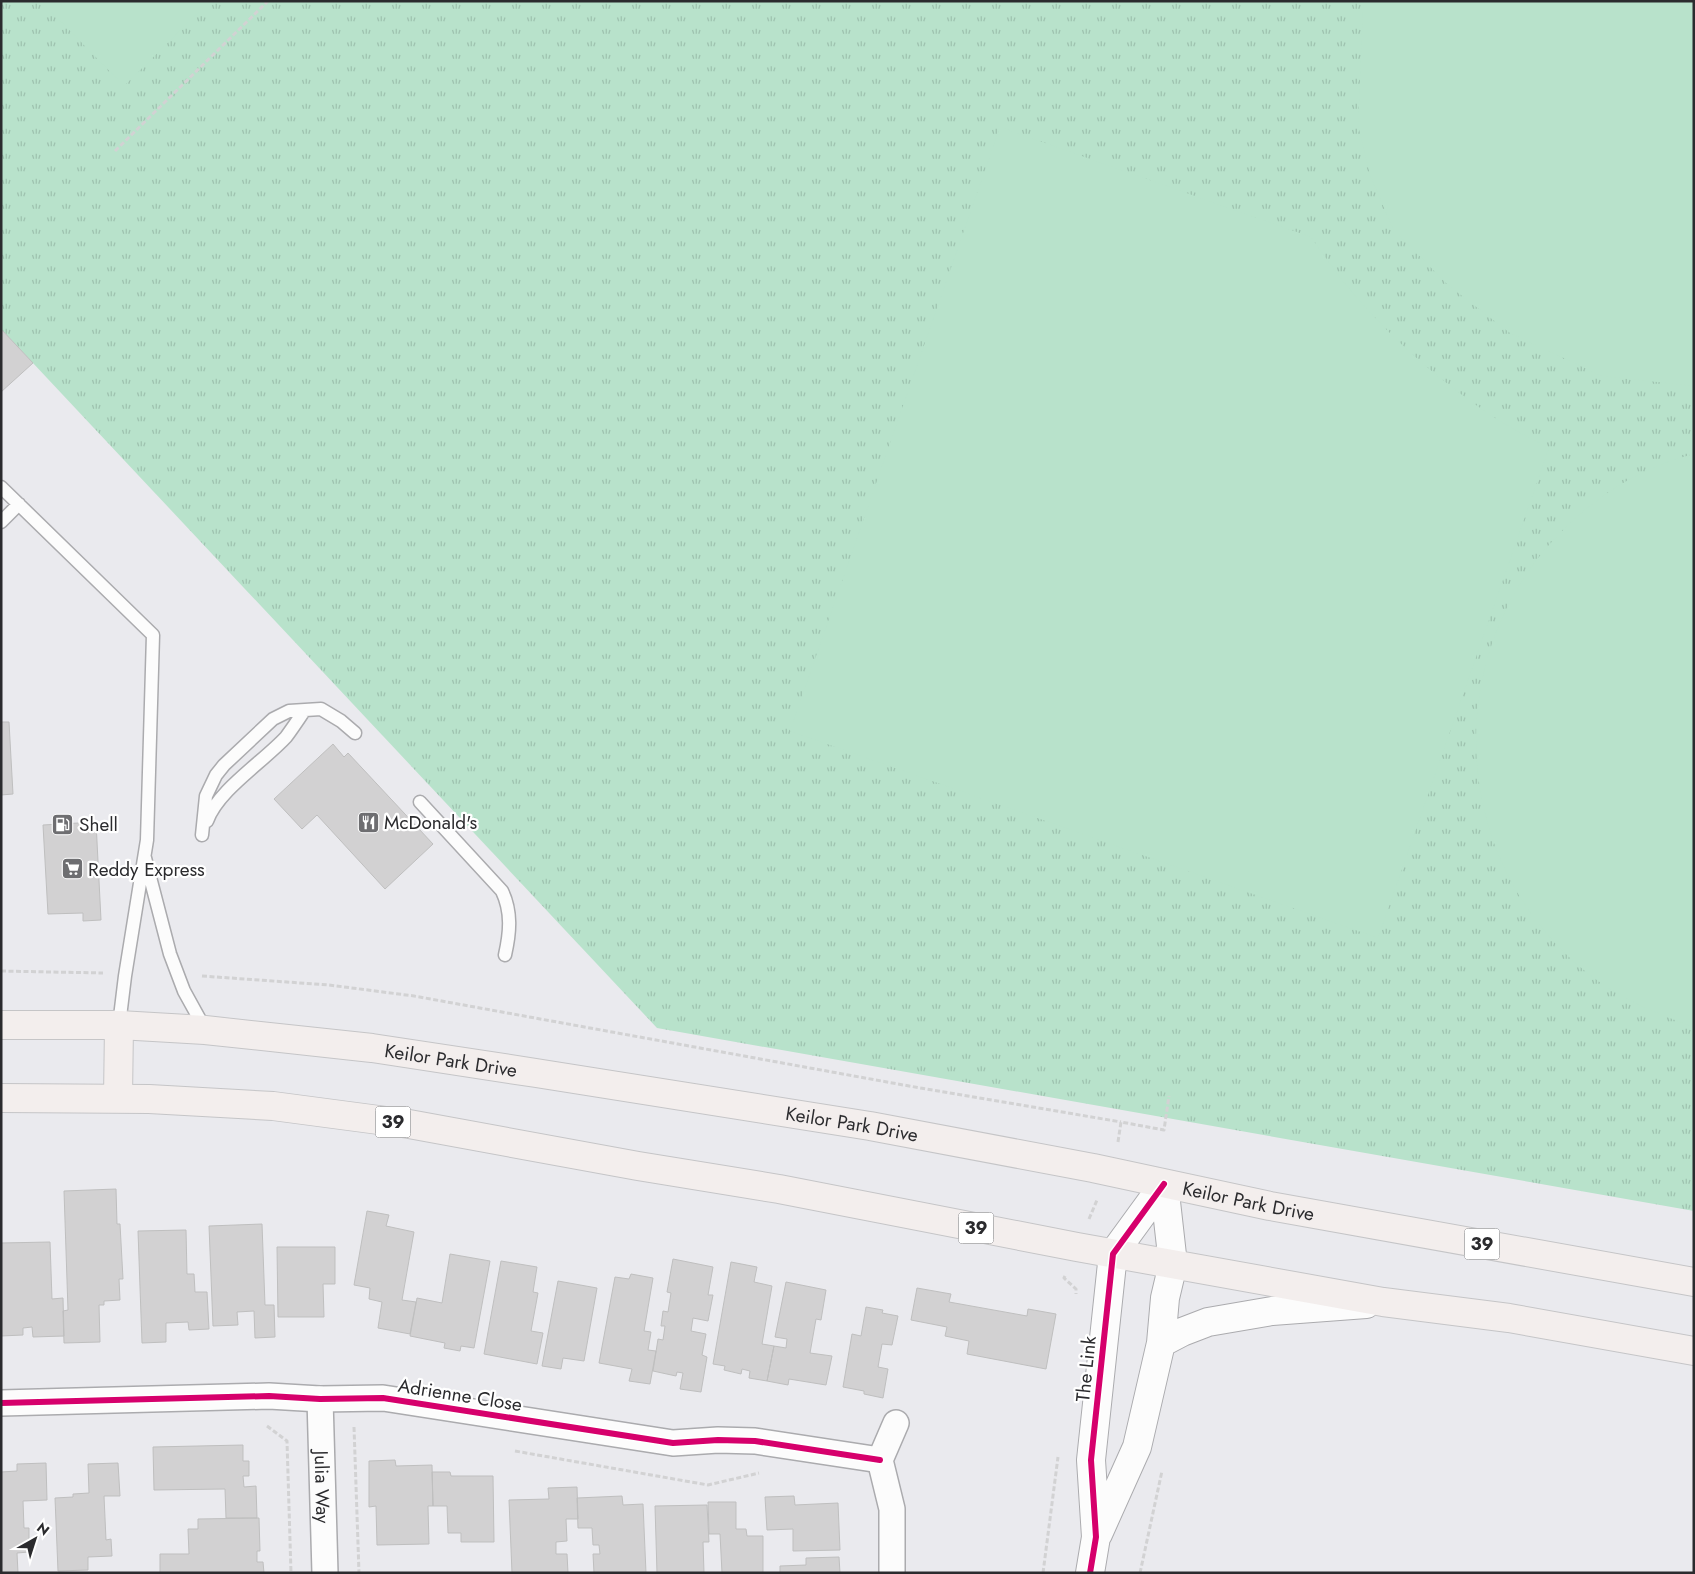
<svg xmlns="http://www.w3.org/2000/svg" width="1695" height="1574" viewBox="0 0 1695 1574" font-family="Jost,sans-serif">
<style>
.park{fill:url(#park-tufts)}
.garden{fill:#b8e2cb}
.building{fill:#d2d1d2;stroke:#bfbfbf}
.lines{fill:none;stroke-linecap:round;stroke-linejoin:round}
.lane-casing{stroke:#ababae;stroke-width:15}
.street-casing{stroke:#ababae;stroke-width:28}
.secondary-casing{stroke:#ababae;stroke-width:30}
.primary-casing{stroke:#c5c5c7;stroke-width:30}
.path{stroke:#d2d2d3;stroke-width:3;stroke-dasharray:5 2.5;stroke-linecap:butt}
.lane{stroke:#fcfcfc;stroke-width:12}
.street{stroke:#fcfcfc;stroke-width:25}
.secondary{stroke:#fcfcfc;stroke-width:28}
.primary{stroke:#f3eeed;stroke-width:28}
.cycleway-casing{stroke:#fff;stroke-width:9}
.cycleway{stroke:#d6006c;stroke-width:6}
.labels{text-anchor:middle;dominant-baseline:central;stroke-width:4.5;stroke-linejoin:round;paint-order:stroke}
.shield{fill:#fff;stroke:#6b6b6d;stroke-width:1}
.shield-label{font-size:18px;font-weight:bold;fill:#2b2b2e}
.poi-label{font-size:19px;fill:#2b2b2e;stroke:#fff;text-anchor:start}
.street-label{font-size:19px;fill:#2b2b2e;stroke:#fff}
</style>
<defs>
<pattern id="park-tufts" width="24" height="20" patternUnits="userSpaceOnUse" patternTransform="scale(1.25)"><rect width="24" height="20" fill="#b8e2cb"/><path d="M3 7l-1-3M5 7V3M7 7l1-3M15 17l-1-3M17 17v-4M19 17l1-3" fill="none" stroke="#9ec2af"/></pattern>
</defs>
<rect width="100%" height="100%" fill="#eaeaee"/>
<path class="park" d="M1 1H1694V1211L657 1028 1 329Z"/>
<path class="garden" d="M41 1H210L124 86Z
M1365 1H1694V386L1602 376 1510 333 1448 285 1393 229 1370 175 1358 125 1363 9Z
M1000 127 1311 237C1321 251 1331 266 1342 280 1381 328 1426 370 1476 405 1499 422 1524 435 1549 448L1378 938 790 731Z
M1694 454V1027C1657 1014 1621 999 1590 975 1456 871 1438 673 1548 546 1586 502 1637 468 1694 454Z"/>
<path class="building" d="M1 329 33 363 1 392Z
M1 722H9L13 794 1 795Z
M333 744 344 757 348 753 433 844 385 889 317 815 302 829 274 799Z
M96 822 101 920 83 921V913L48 914 43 825Z
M116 1189 117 1224H120L123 1279H119L120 1300 104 1301V1305H99L100 1342 64 1343 63 1311 68 1310 64 1191Z
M367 1211 389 1215 386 1226 414 1232 402 1300 416 1302 410 1334 378 1328 382 1302 369 1299 370 1288 354 1285Z
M262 1224 265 1305H274L275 1337 255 1338 254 1311 237 1312 238 1325 213 1326 209 1226Z
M186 1230 187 1274H194L195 1292H207L209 1329 189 1330 188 1322 166 1323V1342L142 1343 138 1231Z
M50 1242 52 1299 63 1298 64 1336 33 1337 32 1327 23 1328V1335L1 1336V1243Z
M277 1247H335V1284H323L324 1317H278Z
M450 1254 490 1261 474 1348 461 1346 460 1351 444 1348 445 1343 410 1336 417 1298 442 1303Z
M673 1259 713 1267 708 1295H713L708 1321 693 1318 691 1331 706 1334 702 1355 707 1357 701 1392 680 1389 683 1373 677 1372 676 1376 653 1371 658 1339 663 1340 665 1326H661L663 1311 668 1312 671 1293 667 1292Z
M501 1261 537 1267 533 1292 538 1293 531 1331 543 1333 537 1364 484 1354Z
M731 1262 757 1267 754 1282 772 1286 762 1344 774 1346 767 1381 749 1378 750 1371 742 1369 741 1374 724 1370 725 1366 713 1364Z
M631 1274 653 1278 644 1331 651 1332 648 1350 656 1351 650 1384 629 1381 632 1369 599 1363 615 1277 629 1279Z
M558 1281 597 1288 584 1361 563 1358 561 1369 542 1366Z
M786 1282 826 1290 821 1320 816 1319 810 1353 832 1356 826 1385 789 1379 788 1385 767 1381 774 1346 786 1348 787 1339 775 1337Z
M917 1288 951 1294 949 1302 1027 1316 1028 1309 1056 1314 1046 1369 967 1354 969 1341 945 1336 947 1327 911 1320Z
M866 1307 883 1310 882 1313 898 1316 892 1345 882 1344 878 1367 888 1369 883 1398 864 1394V1391L843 1387 852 1334 861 1336Z
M243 1445V1461H249V1476H243L244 1487 256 1486 257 1518H226L225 1489 154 1490 153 1447Z
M395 1460 396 1466 432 1465 433 1506H428L429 1544 377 1545 376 1506 369 1507V1461Z
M46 1463 47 1500 23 1501 24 1528H29V1552L17 1553 18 1573H1V1472L17 1471V1464Z
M118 1463 120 1496H104L106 1540 111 1539 112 1556 88 1557V1570L58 1571 55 1498 73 1497V1494L89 1493 88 1464Z
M432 1472H450L451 1476H493L494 1542H461V1533H448L447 1506H433Z
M577 1487 578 1519H566L567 1541 556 1542V1554H567L568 1573H512L509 1500 549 1499 548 1488Z
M622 1496 623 1505 643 1504 646 1573H594L593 1554H600L599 1545H593L592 1528H578L577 1498Z
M794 1496 795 1505 838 1503 840 1550 793 1551V1529L767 1530 765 1497Z
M708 1502H736V1529H746L747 1536H763V1573H722L720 1534H709Z
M707 1505 709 1542H703L704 1573H657L655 1506Z
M259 1518 260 1551H257V1562H263L264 1573H160V1554H189L188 1529H198V1519Z
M839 1557 840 1573H780V1566L806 1565V1558Z"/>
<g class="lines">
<defs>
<path id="lane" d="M1 487 153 635 147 840 125 976 119 1025
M1 522 19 504
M420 802 502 891C512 912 510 933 505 955
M207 821C218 790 263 762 286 737 292 729 298 720 304 711
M202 835 206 796 216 775 224 765 273 719 289 711 321 709 341 721 355 733
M145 858 170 954 184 991 205 1029"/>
<g id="street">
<path id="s1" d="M320 1399 325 1573"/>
<path d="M1 1403 269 1396 320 1399 383 1398 673 1443 718 1440 755 1441 880 1460"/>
<path d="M892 1573V1509L880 1460 896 1423"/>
</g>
<path id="secondary" d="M1161 1343 1182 1332 1208 1322 1272 1311 1366 1304
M1098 1534 1137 1447 1161 1343 1165 1298 1173 1264 1164 1184
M1090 1573 1096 1537 1091 1460 1113 1254 1164 1184"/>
<g id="primary">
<path id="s2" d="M1 1025H119L205 1030 372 1048 536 1073 870 1126 1093 1168 1270 1206 1694 1282"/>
<path d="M1 1098 149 1099 273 1106 409 1124 638 1166 779 1189 1077 1247 1383 1302 1509 1318 1694 1351"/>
<path d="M118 1098 119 1025"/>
</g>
</defs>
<use href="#lane" class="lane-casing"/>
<use href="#street" class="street-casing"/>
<use href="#secondary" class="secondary-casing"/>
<use href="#primary" class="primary-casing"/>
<path class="path" d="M115 151 268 1
M1 971 103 973
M202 976 329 985 414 996 909 1086 1121 1122
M1118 1142 1121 1122 1164 1130 1169 1096
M1089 1219 1097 1200
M1065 1276 1064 1278 1076 1289V1294
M267 1426 287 1441 291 1573
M354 1427 359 1573
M515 1451 708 1485 759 1473
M1043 1573 1058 1457
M1140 1573 1162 1471"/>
<use href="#lane" class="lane"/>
<use href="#street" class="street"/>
<use href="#secondary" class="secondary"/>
<use href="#primary" class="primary"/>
<defs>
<path id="cycleway" d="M1 1403 269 1396 320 1399 383 1398 673 1443 718 1440 755 1441 880 1460
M1090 1573 1096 1537 1091 1460 1113 1254 1164 1184"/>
</defs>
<use href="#cycleway" class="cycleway-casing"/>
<use href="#cycleway" class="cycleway"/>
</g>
<defs>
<symbol id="restaurant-square" viewBox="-11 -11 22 22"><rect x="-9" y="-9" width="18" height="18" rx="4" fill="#6e6e71" stroke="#fff"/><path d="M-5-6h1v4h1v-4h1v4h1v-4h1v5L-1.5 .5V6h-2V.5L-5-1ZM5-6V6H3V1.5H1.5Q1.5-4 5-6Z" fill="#fff"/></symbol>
<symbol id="fuel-square" viewBox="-11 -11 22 22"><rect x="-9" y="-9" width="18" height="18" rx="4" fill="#6e6e71" stroke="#fff"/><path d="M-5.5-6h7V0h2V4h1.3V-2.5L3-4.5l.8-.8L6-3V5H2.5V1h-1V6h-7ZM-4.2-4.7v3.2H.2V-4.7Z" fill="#fff"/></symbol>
<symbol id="supermarket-square" viewBox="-11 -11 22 22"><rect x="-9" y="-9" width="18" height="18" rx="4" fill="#6e6e71" stroke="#fff"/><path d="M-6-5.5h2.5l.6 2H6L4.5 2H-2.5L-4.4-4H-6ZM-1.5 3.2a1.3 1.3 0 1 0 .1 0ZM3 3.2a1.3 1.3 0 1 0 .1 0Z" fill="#fff"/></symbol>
</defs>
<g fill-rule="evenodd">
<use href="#restaurant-square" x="356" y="810" width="25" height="25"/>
<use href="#fuel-square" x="50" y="812" width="25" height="25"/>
<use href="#supermarket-square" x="60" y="856" width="25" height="25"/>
</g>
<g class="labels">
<g class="shield">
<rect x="375.5" y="1106.5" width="35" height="31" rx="4"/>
<rect x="958.5" y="1212.5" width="35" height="31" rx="4"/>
<rect x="1464.5" y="1228.5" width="35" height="31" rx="4"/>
</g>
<g class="shield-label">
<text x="393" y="1122">39</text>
<text x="976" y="1228">39</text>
<text x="1482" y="1244">39</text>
</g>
<g class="poi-label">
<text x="384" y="822">McDonald's</text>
<text x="79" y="824">Shell</text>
<text x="88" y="869">Reddy Express</text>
</g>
<g class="street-label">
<text stroke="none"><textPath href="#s2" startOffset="452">Keilor Park Drive</textPath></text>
<text stroke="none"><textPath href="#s2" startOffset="858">Keilor Park Drive</textPath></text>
<text stroke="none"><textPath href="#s2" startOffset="1262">Keilor Park Drive</textPath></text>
<text transform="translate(1086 1369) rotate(-84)">The Link</text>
<text transform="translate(460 1395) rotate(9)">Adrienne Close</text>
<text stroke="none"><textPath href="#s1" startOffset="88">Julia Way</textPath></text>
</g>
</g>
<rect width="1695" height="1574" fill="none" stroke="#2b2b2e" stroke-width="5"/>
<g transform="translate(35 1539) rotate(39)" stroke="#ffffff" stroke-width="4" paint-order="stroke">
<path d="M0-4L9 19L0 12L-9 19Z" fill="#2b2b2e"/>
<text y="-8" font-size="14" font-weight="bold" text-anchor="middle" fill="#2b2b2e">N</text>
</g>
</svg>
